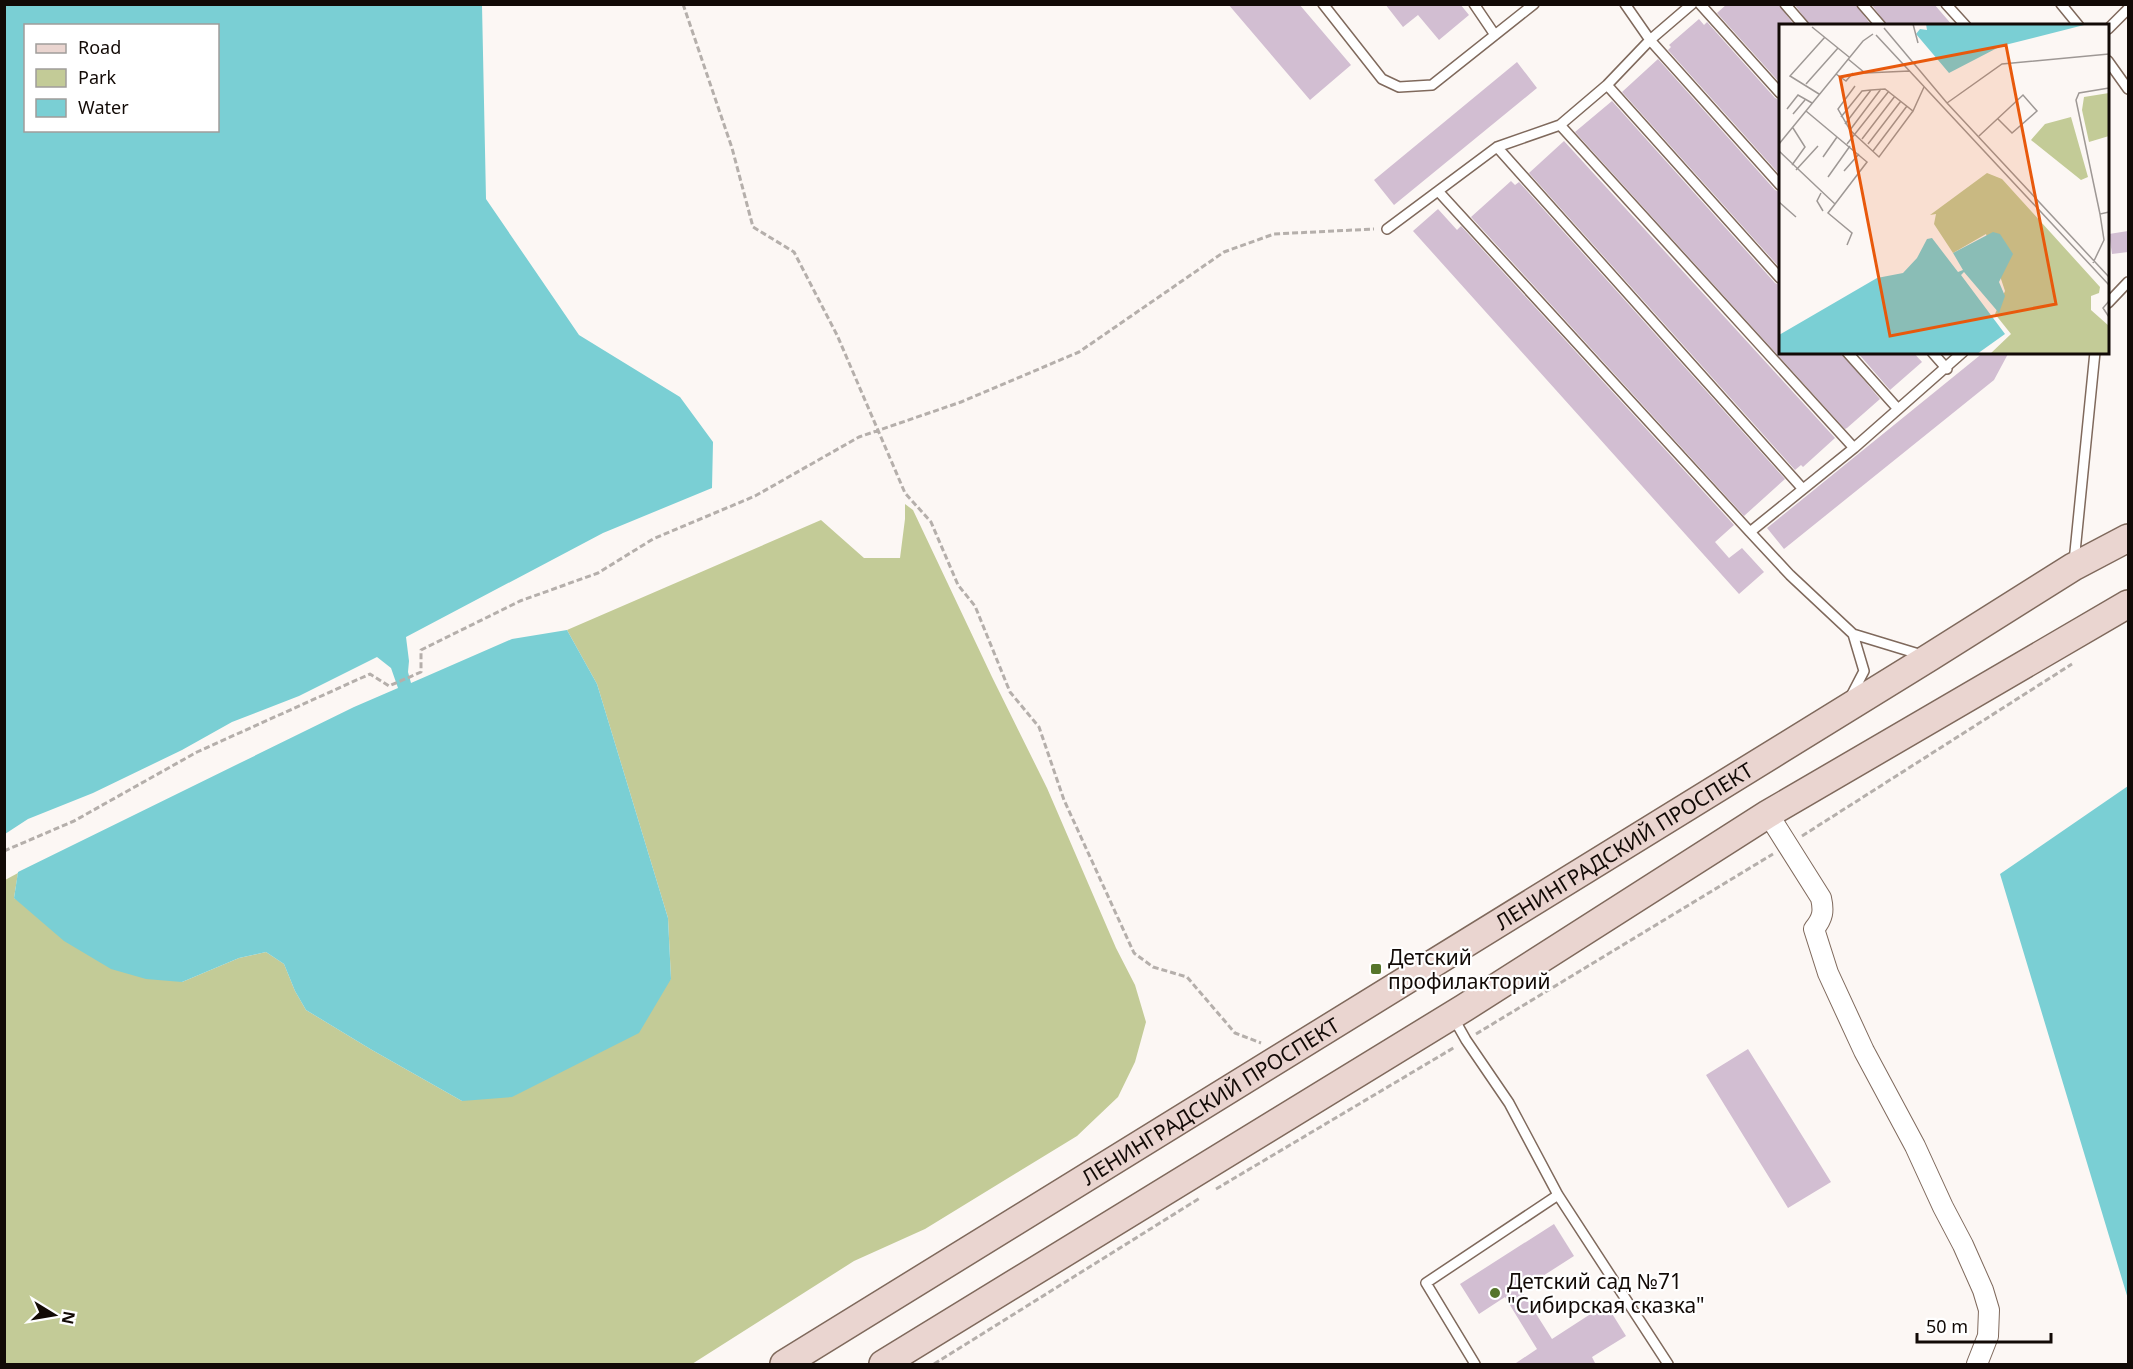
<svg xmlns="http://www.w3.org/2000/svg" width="2133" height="1369" viewBox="0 0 2133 1369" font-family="'Noto Sans',sans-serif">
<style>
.green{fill:#c3cb97}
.water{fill:#7acfd4;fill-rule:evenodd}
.building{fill:#d2bed2}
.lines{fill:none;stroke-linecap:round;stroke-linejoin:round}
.lane-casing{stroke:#7f695c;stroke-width:12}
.street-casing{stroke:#7f695c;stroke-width:22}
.secondary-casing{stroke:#7f695c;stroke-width:30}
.path{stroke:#b5afab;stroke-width:3;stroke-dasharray:6 3;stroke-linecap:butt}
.lane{stroke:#fff;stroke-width:9}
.street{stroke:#fff;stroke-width:20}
.secondary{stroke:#ead5d0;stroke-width:27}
.poi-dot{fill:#56752b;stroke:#fff;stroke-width:2}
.labels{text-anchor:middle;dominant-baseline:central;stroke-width:4.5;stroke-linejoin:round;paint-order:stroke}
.street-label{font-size:21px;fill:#120a06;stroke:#fff}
.poi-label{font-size:21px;fill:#120a06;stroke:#fff;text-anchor:start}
.inset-road{fill:none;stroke:#9e9895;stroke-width:1.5}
.view{fill:#e8590c;fill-opacity:0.15;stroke:#e8590c;stroke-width:3}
.inset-edge{fill:none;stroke:#120a06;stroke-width:3}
</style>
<rect width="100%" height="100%" fill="#fcf7f4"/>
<path class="green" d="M905 504 913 510 992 677 1047 788 1116 948 1135 985 1146 1022 1135 1062 1118 1097 1077 1136 925 1229 854 1261 692 1364H5V880L18 873 14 898 182 982 239 958 266 952 284 964 295 991 306 1010 372 1050 462 1101 671 979 668 918 597 684 567 630 821 520 864 558H900L905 519Z"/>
<path class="water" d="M4 5H482L486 199 579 335 680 397 713 442 712 488 603 533 406 637 409 661 408 672 411 683 512 639 567 630 597 684 668 918 671 979 639 1033 512 1097 462 1101 372 1050 306 1010 295 991 284 964 266 952 239 958 182 982 146 979 111 969 64 941 14 898 18 872 354 707 398 688 391 668 377 657 299 696 232 722 182 750 93 793 28 819 5 834ZM26 26H218V130H26Z
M2128 786V1299L2000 874Z"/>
<path class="building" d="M1228 4H1299L1351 65 1310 100Z
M1385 4H1460L1469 15 1439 40 1418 15 1403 27Z
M1727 4H1778L1795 26H1780V83L1717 13Z
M1794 4H1855L1872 26H1811Z
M1871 4H1934L1953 26H1888Z
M1699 19 1704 25 1707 22 1775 98 1780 100V175L1668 50 1671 47 1669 45Z
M1658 59 1775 190 1780 192V268L1622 92Z
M1517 62 1537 88 1394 205 1374 180Z
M1612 101 1775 283 1780 285V352H1840L1880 399 1847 428 1845 429 1575 132Z
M1564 141 1835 438 1803 467 1801 465 1795 470 1529 173Z
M1511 181 1515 185 1519 182 1785 479 1744 516 1471 217Z
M1438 209 1457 230 1461 226 1734 525 1715 542 1729 558 1742 548 1764 572 1739 594 1413 231Z
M2128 231V252L2112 254 2109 234Z
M1857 352H1913L1922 362 1890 390Z
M1984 352H2009L1994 380 1784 549 1767 528Z
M1748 1049 1831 1182 1788 1208 1706 1075Z
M1554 1224 1574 1256 1521 1290 1552 1339 1606 1304 1626 1336 1592 1357 1596 1365H1513L1537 1349 1505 1297 1479 1314 1460 1284Z"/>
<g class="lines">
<defs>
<path id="lane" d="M1323 4 1382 79 1399 87 1432 85 1534 4
M1474 4 1495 35
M1625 4 1650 40 1780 185
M1692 4 1650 40 1607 85 1560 125 1497 147 1438 191 1750 532
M1700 4 1780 93
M1785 4 1804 26
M1862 4 1881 26
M1946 4 1966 26
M2061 4 2079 26
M2108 29 2128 9
M2108 61 2128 89
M1607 85 1780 278
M1560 125 1854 448
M1497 147 1802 488
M1387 229 1438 191
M2108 303 2128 282
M1847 352 1898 409
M1932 352 1947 369
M2074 562 2095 352
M1922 655 1853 634 1790 575 1750 532 1854 448 1963 352
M1850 698 1864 671 1853 634
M1453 1017 1466 1040 1509 1103 1558 1195 1668 1364
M1475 1364 1426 1283 1558 1195"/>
<path id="street" d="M1768 814 1821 898C1824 911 1823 918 1814 929L1828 973 1864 1051 1915 1146 1943 1207 1963 1245 1983 1290 1989 1310 1988 1336 1977 1364"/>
<g id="secondary">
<path id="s1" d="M784 1364 1930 657 2073 567 2128 538"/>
<path d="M883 1364 1464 1008 1768 814 2128 604"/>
</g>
</defs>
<use href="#lane" class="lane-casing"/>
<use href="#street" class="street-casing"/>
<use href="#secondary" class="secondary-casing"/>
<path class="path" d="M683 4 732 148 753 227 794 252 837 335 905 493 931 522 958 585 975 606 1010 692 1039 727 1064 800 1134 953 1153 967 1187 977 1235 1033 1261 1043
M1802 836 2072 664
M4 851 74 821 197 752 370 674 389 686 421 672V650L520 601 598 573 653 539 755 496 859 437 961 402 1079 352 1224 252 1274 234 1374 229
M1476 1034 1773 854
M1216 1189 1455 1047
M934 1364 1200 1198"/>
<use href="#lane" class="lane"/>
<use href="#street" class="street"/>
<use href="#secondary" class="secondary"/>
</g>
<g class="poi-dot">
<rect x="1370" y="963" width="12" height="12" rx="3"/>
<circle cx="1495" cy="1293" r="6"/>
</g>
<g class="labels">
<g class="street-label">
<text stroke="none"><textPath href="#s1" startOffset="987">ЛЕНИНГРАДСКИЙ ПРОСПЕКТ</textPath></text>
<text stroke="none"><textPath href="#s1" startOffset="501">ЛЕНИНГРАДСКИЙ ПРОСПЕКТ</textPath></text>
</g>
<g class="poi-label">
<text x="1388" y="957">Детский<tspan x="1388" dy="24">профилакторий</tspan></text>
<text x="1507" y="1281">Детский сад №71<tspan x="1507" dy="24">"Сибирская сказка"</tspan></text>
</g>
</g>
<g transform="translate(1779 24)">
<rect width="330" height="330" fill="#fcf7f4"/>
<path d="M330 69V112L310 118 303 86 305 73ZM292 93 309 153 302 156 252 116 266 100ZM208 149 223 155 321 263 320 269 312 272V286L330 302V330H211L232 310 216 290 226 267 207 210 174 229 155 200 157 190 151 191Z" fill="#c3cb97"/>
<path d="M147 0H309L222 22 170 49 137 10 141 5 148 6ZM214 208 221 210 234 230 220 258 226 272 220 289 185 248 182 251 226 310 198 330H0V311L98 254 124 249 138 234 148 215 153 214 179 248 184 246 174 229Z" fill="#7acfd4"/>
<path class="inset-road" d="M134 0 139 19M33 3 70 33M105 4 168 79 330 253M97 11 330 261M69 35 86 49 131 47M57 50 67 57 74 49M27 60 59 24M76 62 59 85 71 106 100 133 134 87M40 70 11 52 46 13M168 79 223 40 330 30M8 85 19 71 33 79M27 87 88 138 56 180M14 90 26 76M62 93 83 67 92 66 106 65 134 87 145 63M66 100 92 66M71 106 102 65M200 112 244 71 258 87 233 109 219 95M83 115 116 72M0 120 84 17 94 10M68 120 110 67M89 120 122 77M0 127 56 180 49 189 73 209 68 221M94 127 128 82M44 133 58 113M13 141 26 123 14 104M17 146 39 122M65 147 80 130M49 153 71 122M42 169 38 177 44 187M0 178 17 193M321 190 297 76 300 69 330 64M314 239 325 216 321 190 330 188M330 277 324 284 330 293"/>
<path class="view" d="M227 21 277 280 111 312 61 53Z"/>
<rect width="330" height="330" class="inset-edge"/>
</g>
<rect width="2133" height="1369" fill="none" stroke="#120a06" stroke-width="12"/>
<rect x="24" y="24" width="195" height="108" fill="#ffffff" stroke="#a09d9b" stroke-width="1.5"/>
<rect x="36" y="44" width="30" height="9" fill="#ead5d0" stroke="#a09d9b" stroke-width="1.5"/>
<text x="78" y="54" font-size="18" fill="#120a06">Road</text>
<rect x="36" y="69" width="30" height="18" fill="#c3cb97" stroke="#a09d9b" stroke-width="1.5"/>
<text x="78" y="84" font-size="18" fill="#120a06">Park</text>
<rect x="36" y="99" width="30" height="18" fill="#7acfd4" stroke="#a09d9b" stroke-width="1.5"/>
<text x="78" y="114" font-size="18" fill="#120a06">Water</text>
<g transform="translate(54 1315) rotate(101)" stroke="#ffffff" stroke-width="4.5" paint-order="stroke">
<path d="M0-4.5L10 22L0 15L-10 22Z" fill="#120a06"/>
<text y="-9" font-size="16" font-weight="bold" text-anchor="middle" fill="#120a06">N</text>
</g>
<path d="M1917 1333v9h134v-9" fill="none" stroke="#120a06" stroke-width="3"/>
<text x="1926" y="1333" font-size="18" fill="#120a06" stroke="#ffffff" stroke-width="4.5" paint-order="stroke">50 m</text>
</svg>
